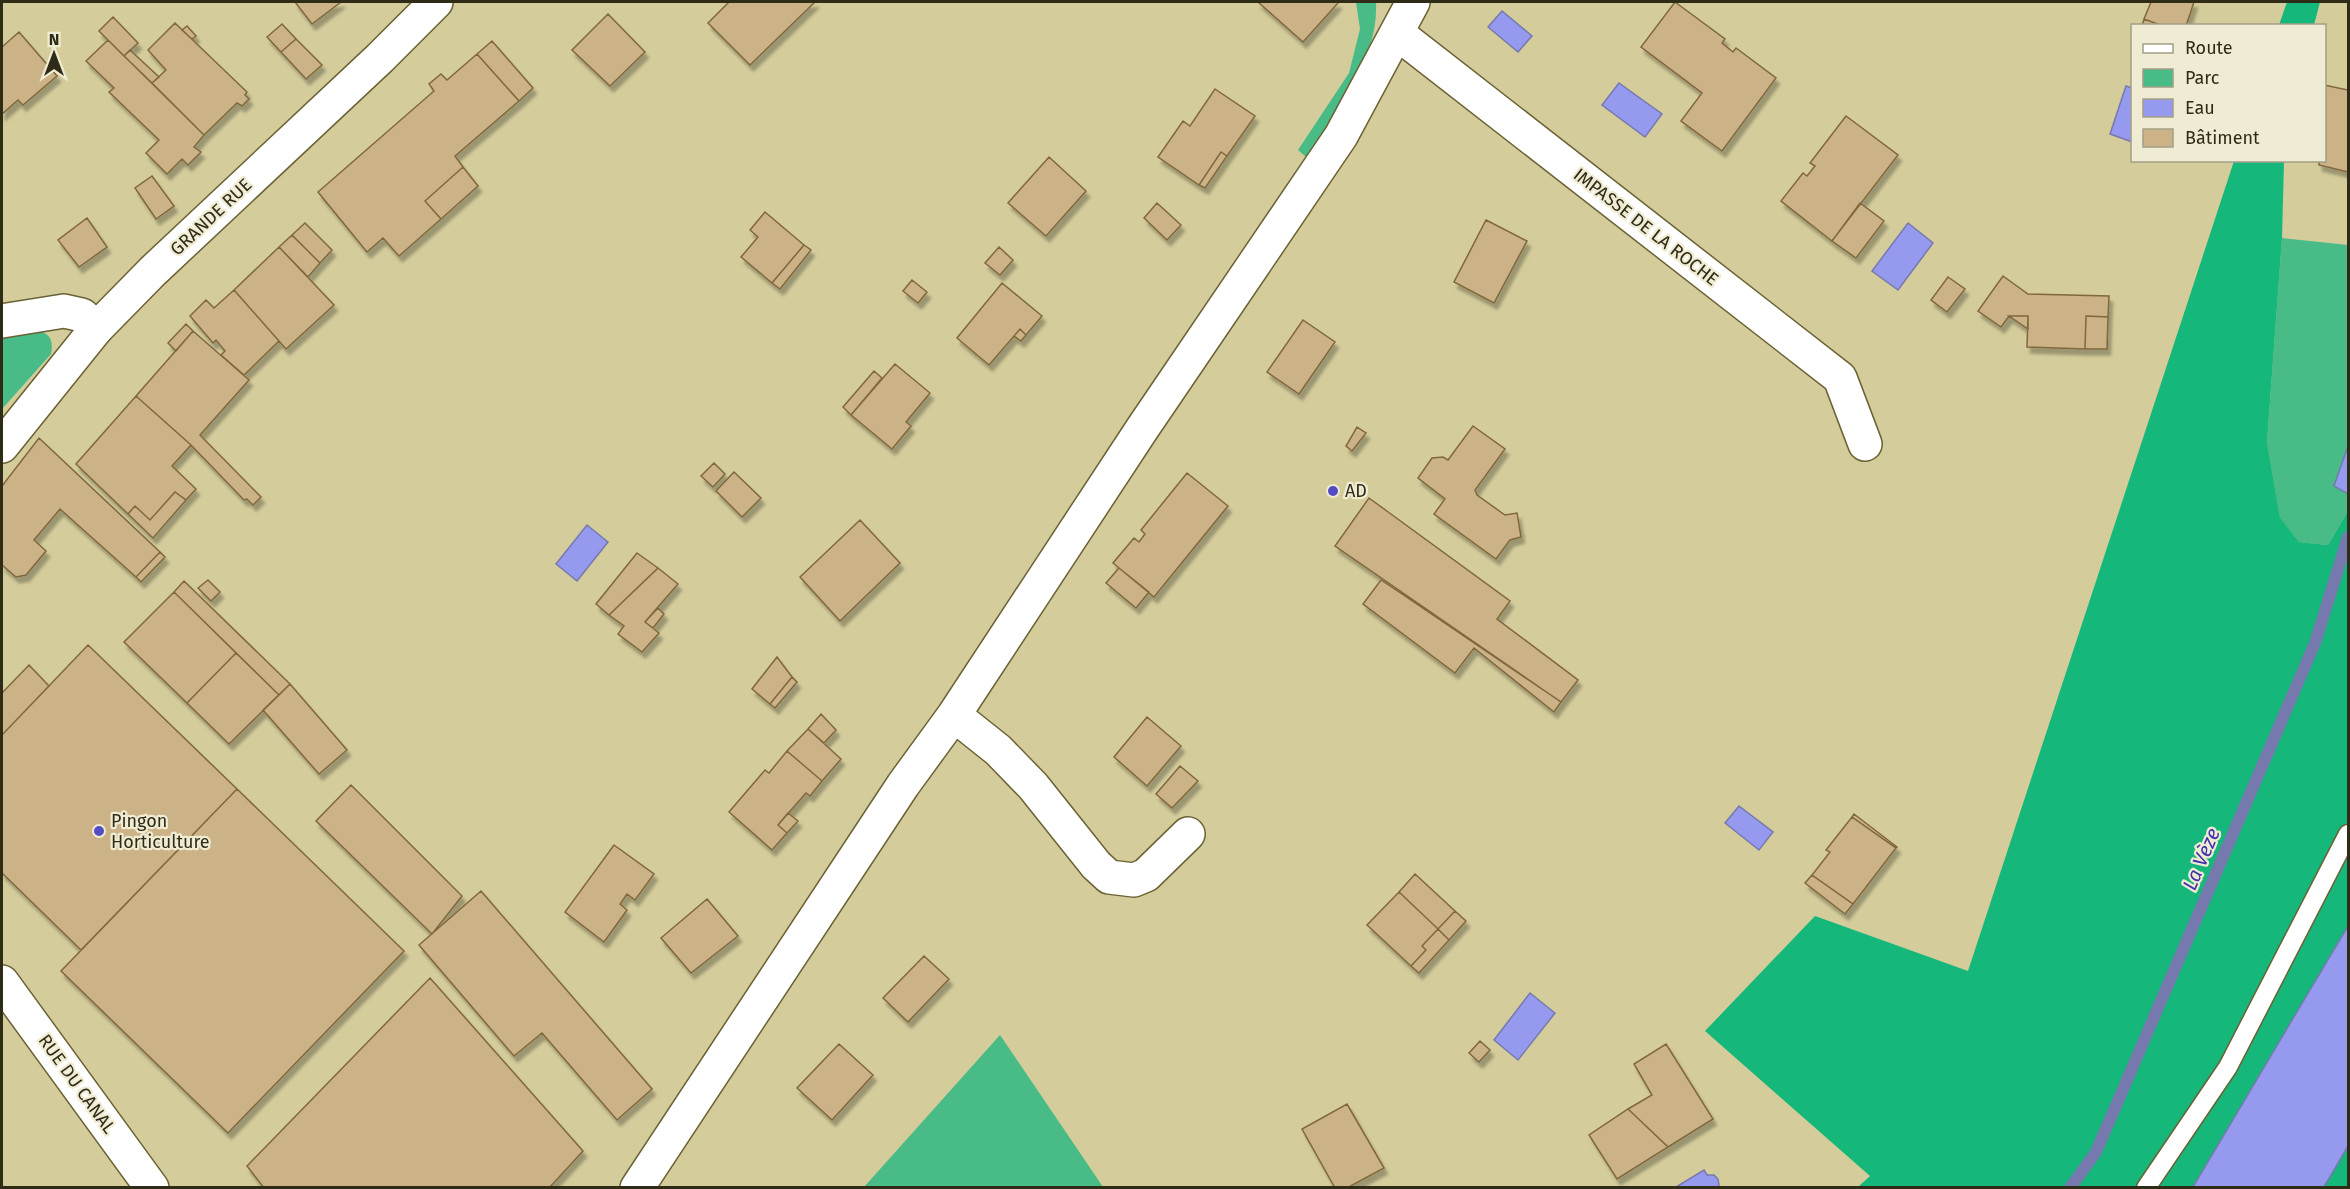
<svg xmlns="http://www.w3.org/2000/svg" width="2350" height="1189" viewBox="0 0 2350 1189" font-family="'Fira Sans',sans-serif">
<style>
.green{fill:#48bb86}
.forest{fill:#15b77a}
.water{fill:#959aee;stroke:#7679ae;stroke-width:1.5}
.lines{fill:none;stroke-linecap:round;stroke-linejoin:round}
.stream{stroke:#7679ae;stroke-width:12}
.building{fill:#ccb287;stroke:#80673e;stroke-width:1.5;filter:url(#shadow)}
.service-casing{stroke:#6a6234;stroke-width:21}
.minor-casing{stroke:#6a6234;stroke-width:36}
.tertiary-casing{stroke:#6a6234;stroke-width:36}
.service{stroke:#fff;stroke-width:18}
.minor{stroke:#fff;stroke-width:33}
.tertiary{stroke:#fff;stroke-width:33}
.poi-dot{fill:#534dc4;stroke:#f0ecd3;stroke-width:2}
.labels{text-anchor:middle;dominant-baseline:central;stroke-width:4.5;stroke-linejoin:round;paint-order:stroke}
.street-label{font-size:18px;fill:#2e2b17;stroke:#f0ecd3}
.poi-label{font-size:18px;fill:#2e2b17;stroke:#f0ecd3;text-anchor:start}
.water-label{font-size:20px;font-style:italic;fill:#4033ab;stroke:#f0ecd3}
</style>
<defs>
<filter id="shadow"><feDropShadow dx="3.5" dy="6" stdDeviation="1.5" flood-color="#0004"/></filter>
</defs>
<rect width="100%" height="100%" fill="#d4cc9b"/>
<path class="green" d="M1356 2H1376C1379 60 1336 111 1306 157L1298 150 1349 73 1360 29Z
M2282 238 2348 245V446L2334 485 2348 494V511L2328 545 2299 542 2280 519 2267 442Z
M33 330C49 332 54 338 51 354L2 409V335Z
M1000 1035 1103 1187H864Z"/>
<path class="forest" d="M2287 2H2320L2314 25H2279Z
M2234 161H2284L2282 238 2267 442 2280 518 2299 542 2328 545 2348 511V926L2193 1187H1858L1870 1176 1705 1031 1815 916 1968 971Z
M2348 1146V1187H2324Z"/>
<path class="water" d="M1502 11 1532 36 1518 52 1488 27Z
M1619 83 1662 114 1645 137 1602 105Z
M2126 86 2132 88V142L2110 134Z
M1908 223 1933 243 1898 290 1872 271Z
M2348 446V494L2334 486Z
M587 525 608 542 577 581 556 564Z
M1739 806 1773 832 1759 850 1725 823Z
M2348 926V1146L2324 1187H2193Z
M1530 993 1555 1013 1518 1060 1494 1040Z
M1704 1170 1707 1175H1714L1718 1179 1719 1185 1717 1187H1676Z"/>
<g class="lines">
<path class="stream" d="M2070 1188 2096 1152 2315 643 2348 537"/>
</g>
<path class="building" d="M295 2H341L312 24Z
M729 2H815L750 65 708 23Z
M1258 2H1336L1338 3 1303 42Z
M1675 2 1725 39 1722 43 1733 52 1736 48 1776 78 1722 151 1681 121 1702 93 1641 47Z
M2151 2H2194L2186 26H2163L2144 19Z
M608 14 645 52 610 86 572 50Z
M113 17 138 43 124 56 99 31Z
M2144 19 2163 26H2142Z
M175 23 247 92 245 95 249 99 242 106 237 103 204 135 152 83 166 70 148 50Z
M282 24 296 39 281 52 267 37Z
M187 26 196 36 192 39 182 30Z
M19 32 57 76 23 105 18 100 2 114V47Z
M296 39 322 65 306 79 281 52Z
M108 40 204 135 194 147 201 152 188 165 182 159 167 174 146 153 159 140 109 92 114 88 86 61Z
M492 41 533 88 519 101 477 54Z
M130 50 159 77 152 83 124 56Z
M477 54 519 101 455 156 463 167 425 201 441 219 399 256 383 238 367 252 318 192 434 91 429 84 441 74 447 80Z
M2324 85 2348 90V172L2319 165V160H2324Z
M1215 89 1255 116 1227 156 1221 152 1199 185 1158 157 1183 121 1190 126Z
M1846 116 1898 155 1832 241 1781 201 1803 173 1807 176 1815 166 1810 163Z
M1221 152 1227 156 1205 188 1199 185Z
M1049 157 1086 191 1046 236 1008 203Z
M463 167 478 186 441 219 425 201Z
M152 176 174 206 156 219 135 188Z
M1157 203 1181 225 1167 240 1144 218Z
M1860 203 1884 221 1856 258 1832 241Z
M765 212 804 245 772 283 741 257 758 237 750 230Z
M87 218 107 247 79 267 58 240Z
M1486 220 1527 241 1494 303 1454 282Z
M305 223 332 250 320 263 292 235Z
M292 235 320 263 308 277 279 247Z
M804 245 811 250 780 289 772 283Z
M279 247 334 305 286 349 234 290Z
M999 247 1013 260 1000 275 985 263Z
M2003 276 2028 294 2109 296 2108 317 2086 316 2085 349 2027 347 2028 316H2009L2001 327 1978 311Z
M1948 277 1965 289 1947 312 1931 300Z
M912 280 927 292 918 303 903 291Z
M1002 283 1042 316 1026 335 1020 329 989 365 957 338Z
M234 290 279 341 244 375 221 355 225 351 216 340 213 343 190 316 206 300 214 308Z
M2009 316H2028V329Z
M2086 316 2108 317 2107 349H2085Z
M1303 320 1335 342 1299 394 1267 372Z
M186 324 193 331 176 351 168 343Z
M1020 329 1026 335 1021 341 1014 336Z
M193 331 249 380 200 435 261 497 253 505 247 499 244 500 191 445 136 396Z
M895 364 930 393 906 422 911 426 892 449 851 415Z
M874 371 882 378 851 415 843 407Z
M136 396 191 445 172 466 196 489 186 500 175 492 150 520 135 506 128 514 76 464Z
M1473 426 1505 449 1475 490 1477 495 1505 515 1517 513 1521 537 1510 540 1496 559 1434 514 1445 499 1418 478 1432 458 1443 457 1448 460Z
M1357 427 1366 433 1352 451 1346 446Z
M39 438 160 552 136 577 60 509 34 540 46 551 26 575 16 577 2 565V486Z
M714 463 725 474 713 487 701 476Z
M734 472 761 498 742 517 716 491Z
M1187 473 1228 506 1154 597 1113 563 1134 538 1139 542 1145 534 1141 530Z
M175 492 186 500 153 538 128 514 135 506 150 520Z
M1369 498 1510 601 1497 619 1578 680 1561 702 1335 546Z
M860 520 900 563 840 621 800 577Z
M160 552 165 557 141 582 136 577Z
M637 553 658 568 609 615 596 604Z
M658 568 678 584 645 622 659 633 642 652 618 634 624 626 609 615Z
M1119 568 1149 592 1136 608 1106 583Z
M208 580 220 592 211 601 198 588Z
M1381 580 1402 594 1561 702 1554 712 1474 648 1455 673 1363 604Z
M184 581 290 684 279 695 174 592Z
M174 592 236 653 187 703 124 642Z
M658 608 664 614 653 628 645 622Z
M88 645 237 789 81 950 2 873V735Z
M236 653 279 695 229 744 187 703Z
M777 657 792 677 770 704 752 689Z
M29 665 49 686 2 735V693Z
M792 677 797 682 775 708 770 704Z
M290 684 347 750 319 774 263 710Z
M821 714 836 730 824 743 808 729Z
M1147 717 1181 746 1147 786 1114 757Z
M808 729 841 759 822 781 787 751Z
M787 751 822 781 810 796 806 793 778 825 787 833 772 850 729 812 765 770 769 773Z
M1180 766 1198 781 1172 808 1156 794Z
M351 785 462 896 432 934 316 821Z
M237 789 404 951 228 1133 61 971Z
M788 813 798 821 787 833 778 825Z
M1854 814 1897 847 1896 848 1852 817Z
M1852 817 1896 848 1853 904 1812 875 1830 852 1826 850Z
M614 845 654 874 635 900 627 894 620 904 627 910 604 942 565 912Z
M1415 874 1455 911 1438 929 1399 892Z
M1812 875 1853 904 1845 914 1805 883Z
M481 891 652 1089 617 1120 542 1033 514 1056 419 945Z
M1399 892 1438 929 1422 946 1426 950 1411 966 1367 925Z
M707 899 738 936 691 973 661 938Z
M1455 911 1466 921 1449 940 1438 929Z
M1438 929 1449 940 1419 973 1411 966 1426 950 1422 946Z
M924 956 949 979 908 1022 883 998Z
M430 978 583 1151 549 1188H264L247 1166Z
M1480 1041 1490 1050 1479 1062 1469 1053Z
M839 1044 873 1075 832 1120 797 1088Z
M1666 1044 1713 1119 1668 1147 1628 1109 1652 1095 1634 1064Z
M1347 1104 1384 1168 1347 1188H1335L1302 1129Z
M1628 1109 1668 1147 1617 1179 1589 1135Z"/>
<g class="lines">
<defs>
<path id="service" d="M2146 1188 2228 1067 2348 834"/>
<path id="minor" d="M1397 33 1840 378 1865 444
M2 321 64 311 82 315 96 329
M954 715 998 750 1033 786 1096 865 1109 877 1134 880 1146 875 1188 834
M637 1188 903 785 954 715 1142 429 1341 136 1413 2"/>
<path id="tertiary" d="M2 446 96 329 153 271 380 58 436 2
M2 982 152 1188"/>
</defs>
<use href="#service" class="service-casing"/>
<use href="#minor" class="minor-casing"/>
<use href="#tertiary" class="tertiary-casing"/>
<use href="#service" class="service"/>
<use href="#minor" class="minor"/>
<use href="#tertiary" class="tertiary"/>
</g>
<g class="poi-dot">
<circle cx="1333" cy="491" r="6"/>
<circle cx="99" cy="831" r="6"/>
</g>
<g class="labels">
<g class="street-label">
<text transform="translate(211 217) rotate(-43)">GRANDE RUE</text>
<text transform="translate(1646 227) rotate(38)">IMPASSE DE LA ROCHE</text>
<text transform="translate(77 1084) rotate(54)">RUE DU CANAL</text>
</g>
<g class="poi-label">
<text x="1345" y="491">AD</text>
<text x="111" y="821">Pingon<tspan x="111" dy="21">Horticulture</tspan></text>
</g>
<g class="water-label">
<text transform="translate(2201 859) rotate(-67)">La Vèze</text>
</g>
</g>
<rect width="2350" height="1189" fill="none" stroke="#2e2b17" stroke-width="6"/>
<rect x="2131" y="24" width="195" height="138" fill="#f0ecd3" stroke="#a29f88" stroke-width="1.5"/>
<rect x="2143" y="44" width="30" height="9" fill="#ffffff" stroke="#a29f88" stroke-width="1.5"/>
<text x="2185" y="54" font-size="18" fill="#2e2b17">Route</text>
<rect x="2143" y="69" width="30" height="18" fill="#48bb86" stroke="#a29f88" stroke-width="1.5"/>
<text x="2185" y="84" font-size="18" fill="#2e2b17">Parc</text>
<rect x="2143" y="99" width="30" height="18" fill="#959aee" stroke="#a29f88" stroke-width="1.5"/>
<text x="2185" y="114" font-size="18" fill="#2e2b17">Eau</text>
<rect x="2143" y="129" width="30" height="18" fill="#ccb287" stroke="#a29f88" stroke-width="1.5"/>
<text x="2185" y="144" font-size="18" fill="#2e2b17">Bâtiment</text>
<g transform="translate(54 54)" stroke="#f0ecd3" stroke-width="4.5" paint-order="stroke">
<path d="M0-4.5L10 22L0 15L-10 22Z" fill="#2e2b17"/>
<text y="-9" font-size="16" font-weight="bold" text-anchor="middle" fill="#2e2b17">N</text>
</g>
</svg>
